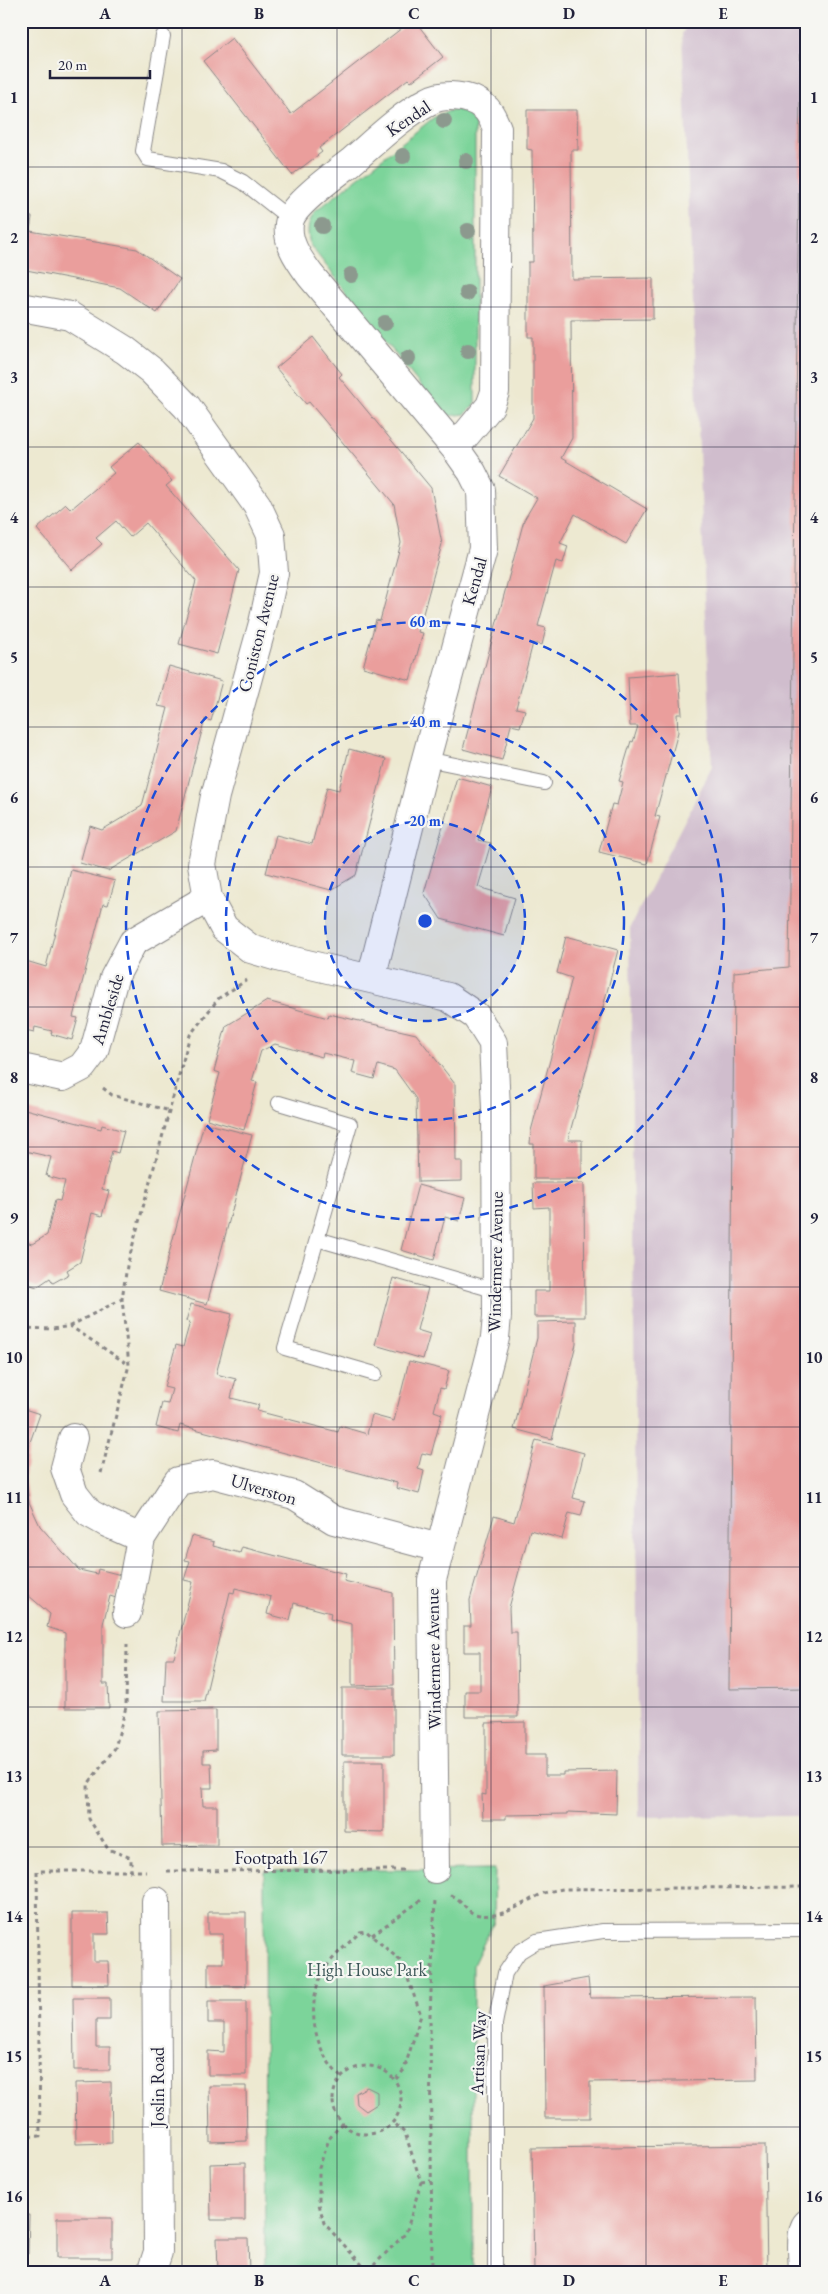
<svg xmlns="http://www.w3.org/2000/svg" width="828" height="2294" viewBox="0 0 828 2294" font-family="'EB Garamond',serif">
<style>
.industrial{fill:#d0bdcd}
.green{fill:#7bd49a;stroke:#4e7b6a}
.building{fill:#ea9e9c}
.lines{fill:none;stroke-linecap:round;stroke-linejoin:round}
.service-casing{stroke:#888686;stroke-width:16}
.minor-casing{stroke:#888686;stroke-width:30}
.path{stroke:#888686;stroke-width:3;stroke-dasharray:4 4;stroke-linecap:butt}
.service{stroke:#fff;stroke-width:14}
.minor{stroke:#fff;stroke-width:28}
.tree{fill:#8c998e}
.grid{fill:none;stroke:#22223b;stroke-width:1;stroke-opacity:0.55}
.ring{fill:none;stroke:#1d4ed8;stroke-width:2.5;stroke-dasharray:9 6}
.labels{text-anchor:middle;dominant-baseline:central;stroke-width:4.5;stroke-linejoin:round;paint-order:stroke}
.street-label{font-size:18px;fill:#22223b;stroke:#f6f6f2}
.park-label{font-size:18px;fill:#3d5758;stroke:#f6f6f2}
.centre{fill:#1d4ed8;stroke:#f6f6f2;stroke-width:2.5}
.ring-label{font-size:15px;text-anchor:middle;font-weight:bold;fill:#1d4ed8;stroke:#f6f6f2;stroke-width:4.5;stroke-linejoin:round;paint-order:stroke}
.neatline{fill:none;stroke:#22223b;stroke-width:2}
.grid-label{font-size:16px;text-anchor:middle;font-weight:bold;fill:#22223b}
</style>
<rect width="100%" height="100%" fill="#f6f6f2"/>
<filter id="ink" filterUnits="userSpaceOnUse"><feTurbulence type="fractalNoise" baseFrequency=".02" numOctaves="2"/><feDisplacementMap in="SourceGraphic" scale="10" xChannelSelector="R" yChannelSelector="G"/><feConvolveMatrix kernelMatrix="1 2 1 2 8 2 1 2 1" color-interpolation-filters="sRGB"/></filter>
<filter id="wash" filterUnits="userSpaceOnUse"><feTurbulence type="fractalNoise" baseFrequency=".0096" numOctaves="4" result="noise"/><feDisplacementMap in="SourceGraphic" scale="20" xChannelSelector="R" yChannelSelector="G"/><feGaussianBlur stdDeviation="1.12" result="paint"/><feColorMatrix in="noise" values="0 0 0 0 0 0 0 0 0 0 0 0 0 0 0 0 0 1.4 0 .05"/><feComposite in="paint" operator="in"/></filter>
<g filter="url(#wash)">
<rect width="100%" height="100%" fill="#ede9d1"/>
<path class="industrial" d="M689 21H807V1816L639 1817 630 927 712 767 682 34Z"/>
<path class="green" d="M454 109 467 113 475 124V405L465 414 449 416 437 407 310 245C307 231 307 224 315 212L433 118Z
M495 1869 494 1922 473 1965V2273H265L264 1871Z"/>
<g id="blocks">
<path class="building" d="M411 21H415L443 57 411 82 408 79 319 148 322 152 292 175 203 61 232 38 291 114Z
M801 21H807V1688L729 1689 734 972 789 967Z
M527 110H577L578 150H571L572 279 653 278V319L571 320 572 438 561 458 647 509 626 544 575 514 560 543 568 546 563 563 556 561 538 626 546 628 542 645 533 643 516 708 525 710 520 727 511 725 502 760 463 749 524 520 537 498 499 476 533 418V337H528V262H533L532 150 527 149Z
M21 215 32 217 30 231 137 249 180 279 157 313 120 288 21 269Z
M313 337 342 374 339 377 431 488 442 544 418 632 423 633 410 680 363 667 376 620 380 621 401 543 394 504 309 402 306 404 276 368Z
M139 442 172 481 166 486 239 570 217 654 179 644 196 581 146 523 130 537 116 521 96 538 102 544 72 570 37 529 66 504 71 509 114 473 109 467Z
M169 666 222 681 211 721 205 719 176 831 108 871 80 863 90 826 102 830 142 806 168 708 158 706Z
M679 673 682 714H677L678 732 655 816 660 817 647 864 599 852 612 804 617 805 623 782 619 781 631 741 633 742 638 726H630L628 677Z
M349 749 386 759 356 875 331 890 266 873 276 835 312 844 327 787 339 790Z
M457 777 492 787 478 840 491 843 478 887 515 898 504 936 441 919 424 893Z
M71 870 115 881 108 905 103 904 73 1017 78 1018 72 1040 51 1034 52 1031 35 1027 34 1032 21 1029V981L26 961 46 967Z
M566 936 618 950 568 1140H582V1179H534V1144H530L531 1131 572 978 557 973Z
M267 1001 328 1018 329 1014 416 1034 455 1084 456 1161H462V1181L418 1182 416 1099 395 1070 378 1065 374 1079 352 1073 355 1061 323 1053 322 1057 275 1044 261 1051 252 1081 257 1082 244 1130 207 1119 220 1073 214 1071 226 1026Z
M21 1108 101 1129 102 1125 124 1131 118 1153 112 1151 102 1189 109 1191 102 1216 92 1213 80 1262 67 1270 69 1274 53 1283 50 1278 37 1287 21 1282V1237L24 1238 23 1241 32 1244 47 1235 55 1200 60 1201 65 1181 46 1176 51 1157 21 1150Z
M204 1123 252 1135 207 1304 159 1291Z
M533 1183H584L585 1317H534V1291H549V1207L534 1208Z
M418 1185 465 1198 459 1221 445 1217 434 1260 401 1250Z
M393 1278 428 1288 417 1330 430 1334 423 1359 375 1345Z
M191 1304 232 1314 216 1374 236 1379 231 1398 259 1405 257 1411 338 1432 340 1426 367 1434 372 1415 394 1421 409 1361 449 1371 444 1389 440 1388 434 1411 442 1414 431 1455 422 1453 418 1469 424 1471 419 1494 396 1488 397 1483 180 1425 178 1433 156 1427 162 1403 168 1404 172 1389 164 1387 176 1345 183 1347 190 1322 186 1321Z
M576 1321V1344L552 1439 514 1429 537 1338V1322Z
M21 1408 40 1414 29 1445 25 1476 29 1502 40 1526 79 1570 97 1574 98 1569 121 1575 116 1598 110 1596 103 1624V1684H108L109 1708H65V1633L47 1627 50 1614 21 1589Z
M536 1440 584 1453 573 1498 585 1501 581 1516 569 1513 562 1539 530 1530 509 1608 510 1632H517L518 1717H465V1691H480V1652H464V1626H471L470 1600 494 1516 514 1522Z
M192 1536 214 1542 213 1546 240 1553 242 1547 346 1574 344 1581 393 1593 394 1685 352 1686V1624L330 1619 331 1613 294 1603 290 1620 267 1614 271 1597 235 1588 234 1593 230 1592 204 1701H164L166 1658H174L193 1582 184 1580 190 1561 185 1560Z
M342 1688H394V1755H342Z
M216 1710V1750L203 1751V1763H211L212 1788H202L203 1806H217V1845L162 1846 159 1711Z
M525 1722V1755H545V1775H563V1772L617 1771 616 1814 568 1812V1814L506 1815V1819H483L482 1794 486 1795V1723Z
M344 1761H384V1832L344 1831Z
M208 1912H246V1986H208V1963H223V1934H208Z
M72 1913H108L109 1934H94V1961H108L109 1985H72Z
M588 1978 590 1998 756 1997 757 2080 590 2082V2118H545L544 1986Z
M73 1998H110V2020H96V2047H110V2070H74Z
M208 2001H246V2075H208V2051L224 2052V2023H208Z
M111 2082 112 2143 76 2144 75 2083Z
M209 2086H246L247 2141 210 2142Z
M367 2087 377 2092V2104L366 2111 357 2104 356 2093Z
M765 2145 767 2273H534L532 2148Z
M245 2163V2220H211L210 2164Z
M21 2215H29L28 2254 21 2253Z
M57 2218H112V2258H57Z
M217 2238H248L249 2273H218Z"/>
</g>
</g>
<g filter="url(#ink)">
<use href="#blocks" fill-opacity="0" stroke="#888686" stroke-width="1"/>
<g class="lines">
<defs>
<path id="service" d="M163 36 143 151 148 159 221 171 243 182 290 219
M426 759 544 783
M279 1103 350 1124 317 1239
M375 1374 285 1348 317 1239 497 1291
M495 2273V2024L505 1973 519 1952 537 1941 603 1931 807 1930
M796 2273C796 2259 790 2220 807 2216"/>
<path id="minor" d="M21 307 70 316 125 350 152 371 187 407 257 505 271 535 274 573 263 623 215 796 202 864 208 898 224 928 251 949 281 958 448 997 476 1016 493 1043 496 1108 497 1316 495 1338 432 1580 435 1869
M371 979 426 759 483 549 481 490 472 472 455 448 310 275C299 260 284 240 290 219 296 202 336 174 351 162 373 143 403 114 429 101 443 93 470 95 483 106 491 112 493 120 497 128L495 392 490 406 455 448
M21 1068 63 1077 82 1067 94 1051 114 978 133 942 208 898
M73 1438 65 1468 74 1494 89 1513 107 1523 141 1538
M127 1613 141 1538 178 1481 213 1474 294 1495 334 1520 439 1548
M151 2273 158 2252 156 1901"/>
</defs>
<use href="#service" class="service-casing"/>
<use href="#minor" class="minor-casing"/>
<path class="path" d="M103 1088 112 1095 170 1111
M70 1326 122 1299
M21 1328 53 1329 70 1326 129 1365
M101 1473 129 1365 122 1299 127 1266 190 1035 219 998 247 980
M127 1644 126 1707 115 1748 88 1784 89 1819 108 1849 131 1858V1871
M167 1871 403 1870
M451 1895C463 1900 467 1912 475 1914 503 1921 520 1903 544 1893 550 1891 557 1890 563 1889L807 1887
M372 1935 424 1898
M333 2100a34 34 0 1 1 68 0a34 34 0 1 1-68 0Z
M341 2077C311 2049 303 1996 330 1962 339 1951 350 1942 360 1932L366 1931 402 1962 421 2015 404 2070 395 2080
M342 2123 329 2139 319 2168V2204L324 2223 364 2267 373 2266 406 2233 421 2182 405 2133 393 2123
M21 2137 40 2136 37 1871H146
M421 2182 431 2181
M373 2266 377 2273
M357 2273 364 2267
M432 2273 430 2015 435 1899"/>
<use href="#service" class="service"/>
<use href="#minor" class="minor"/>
</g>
<g class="tree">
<circle cx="444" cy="121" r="8"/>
<circle cx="403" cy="156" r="8"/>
<circle cx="466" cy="161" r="8"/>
<circle cx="322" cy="226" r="8"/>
<circle cx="468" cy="231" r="8"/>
<circle cx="351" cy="275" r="8"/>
<circle cx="467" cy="293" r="8"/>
<circle cx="385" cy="323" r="8"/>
<circle cx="468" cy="351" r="8"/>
<circle cx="408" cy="358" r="8"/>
</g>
</g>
<path class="grid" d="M182 21V2273M337 21V2273M491 21V2273M646 21V2273M21 167H807M21 307H807M21 447H807M21 587H807M21 727H807M21 867H807M21 1007H807M21 1147H807M21 1287H807M21 1427H807M21 1567H807M21 1707H807M21 1847H807M21 1987H807M21 2127H807"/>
<circle cx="425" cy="921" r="100" fill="#1d4ed8" fill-opacity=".12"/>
<g class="ring">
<circle cx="425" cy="921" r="100"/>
<circle cx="425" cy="921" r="199"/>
<circle cx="425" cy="921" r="299"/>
</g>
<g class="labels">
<g class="street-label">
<text transform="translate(408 118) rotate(-34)">Kendal</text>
<text transform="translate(474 581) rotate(-74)">Kendal</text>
<text transform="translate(258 633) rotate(-76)">Coniston Avenue</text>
<text transform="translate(107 1009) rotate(-73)">Ambleside</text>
<text transform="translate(495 1262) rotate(-89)">Windermere Avenue</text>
<text transform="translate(264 1489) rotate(17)">Ulverston</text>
<text transform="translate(433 1659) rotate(-91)">Windermere Avenue</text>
<text x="281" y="1857">Footpath 167</text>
<text transform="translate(478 2053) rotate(-88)">Artisan Way</text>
<text transform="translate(157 2087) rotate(-90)">Joslin Road</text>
</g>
<g class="park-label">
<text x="367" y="1969">High House Park</text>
</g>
</g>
<circle cx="425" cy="921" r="8" class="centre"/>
<g class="ring-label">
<text x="425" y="627">60 m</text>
<text x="425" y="727">40 m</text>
<text x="425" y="826">20 m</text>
</g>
<rect width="828" height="2294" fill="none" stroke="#f6f6f2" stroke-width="55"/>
<path d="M50 70v8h100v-8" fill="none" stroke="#22223b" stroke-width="2.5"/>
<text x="58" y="70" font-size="15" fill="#22223b" stroke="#f6f6f2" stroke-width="4" paint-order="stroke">20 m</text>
<rect x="28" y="28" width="772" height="2238" class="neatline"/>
<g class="grid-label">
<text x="105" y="19">A</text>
<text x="259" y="19">B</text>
<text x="414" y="19">C</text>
<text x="569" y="19">D</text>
<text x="723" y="19">E</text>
<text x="14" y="103">1</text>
<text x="814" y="103">1</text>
<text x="14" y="243">2</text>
<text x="814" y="243">2</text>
<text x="14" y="383">3</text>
<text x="814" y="383">3</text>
<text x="14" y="523">4</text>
<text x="814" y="523">4</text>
<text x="14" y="663">5</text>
<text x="814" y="663">5</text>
<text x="14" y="803">6</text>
<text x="814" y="803">6</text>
<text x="14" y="943">7</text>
<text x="814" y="943">7</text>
<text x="14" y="1083">8</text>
<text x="814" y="1083">8</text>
<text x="14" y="1223">9</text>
<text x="814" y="1223">9</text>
<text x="14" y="1363">10</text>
<text x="814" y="1363">10</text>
<text x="14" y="1503">11</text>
<text x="814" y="1503">11</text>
<text x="14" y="1642">12</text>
<text x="814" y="1642">12</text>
<text x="14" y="1782">13</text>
<text x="814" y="1782">13</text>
<text x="14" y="1922">14</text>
<text x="814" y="1922">14</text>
<text x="14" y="2062">15</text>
<text x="814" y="2062">15</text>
<text x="14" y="2202">16</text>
<text x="814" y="2202">16</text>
<text x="105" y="2286">A</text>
<text x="259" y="2286">B</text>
<text x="414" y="2286">C</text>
<text x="569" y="2286">D</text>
<text x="723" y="2286">E</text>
</g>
</svg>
